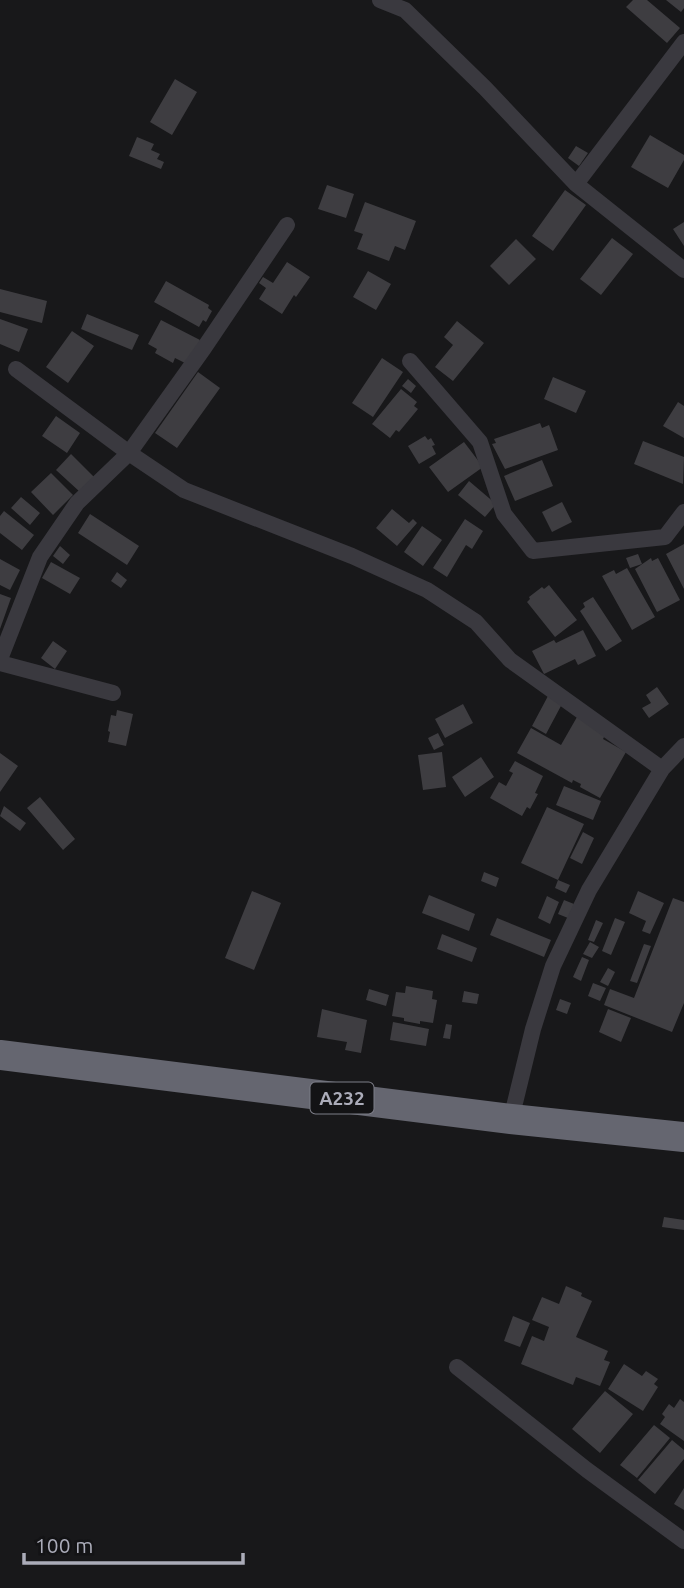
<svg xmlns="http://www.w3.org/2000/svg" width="684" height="1588" viewBox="0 0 684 1588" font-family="Ubuntu,sans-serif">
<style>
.building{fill:#3e3d41}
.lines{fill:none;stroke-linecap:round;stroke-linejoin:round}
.street{stroke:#3a393f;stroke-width:16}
.highway{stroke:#656670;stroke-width:30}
.labels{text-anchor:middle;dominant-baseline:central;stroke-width:6;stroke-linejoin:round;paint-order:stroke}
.shield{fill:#131315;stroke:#7d7e88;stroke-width:2}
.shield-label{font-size:19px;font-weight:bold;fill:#abacb9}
</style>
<rect width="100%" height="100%" fill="#18181a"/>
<path class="building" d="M633 0H647L680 28 667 43 626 7Z
M666 0H684V8L681 12Z
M175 79 197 92 172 135 150 122Z
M650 135 684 155V160L668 188 631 167Z
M137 137 154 144 151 150 160 154 157 159 164 162 161 169 129 156Z
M576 146 588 153 579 166 568 158Z
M327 185 354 194 346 218 318 209Z
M565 190 586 205 553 251 532 236Z
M365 202 416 221 405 250 395 246 389 261 357 249 363 234 354 231Z
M684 222V246L673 229Z
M612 238 633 254 601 295 580 279Z
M516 239 536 259 509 285 490 266Z
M287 262 310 277 296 297 294 295 282 314 259 299 266 288 259 283 263 277 273 283Z
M368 271 391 284 376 310 353 297Z
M166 281 209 305 208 308 212 311 206 322 203 320 199 327 154 302Z
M0 289 47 301 42 323 0 312Z
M87 314 139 335 132 350 81 329Z
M0 319 28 329 19 352 0 344Z
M161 320 200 340 187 364 175 358 173 363 155 353 157 349 148 344Z
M457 321 484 343 453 381 435 367 453 345 444 337Z
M72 331 94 346 68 383 46 367Z
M382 358 403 372 373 417 352 403Z
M198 372 220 388 177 448 155 433Z
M553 377 586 391 576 413 544 399Z
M408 379 416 386 411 393 402 386Z
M401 389 417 402 414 406 418 409 399 432 396 430 390 438 372 424Z
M678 402 684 406V438L663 426Z
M56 416 80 433 67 453 42 436Z
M540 423 542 428 549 425 558 450 505 469 492 444 496 443 494 439Z
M425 436 428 440 431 438 435 445 432 446 436 454 419 464 408 446Z
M643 441 684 457 683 484 634 464Z
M464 442 483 467 448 492 429 467Z
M71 454 94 477 80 492 56 470Z
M542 460 553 486 515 501 504 476Z
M51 473 73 495 53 515 31 492Z
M469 481 496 504 485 517 458 495Z
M21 497 40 513 30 525 11 508Z
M562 502 572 522 552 532 542 512Z
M392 509 409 523 413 519 417 523 397 546 376 528Z
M4 511 34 535 22 550 0 533V516Z
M90 514 139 546 127 565 78 533Z
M465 519 483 531 472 549 466 545 447 577 433 568Z
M422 526 442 540 423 566 404 552Z
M684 544V589L666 554Z
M60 546 70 555 63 564 53 556Z
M638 554 642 564 630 568 626 558Z
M651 558 652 561 658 558 680 600 657 612 635 569Z
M0 559 20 570 10 590 0 585Z
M51 562 80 578 70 594 42 578Z
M627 568 655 617 632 630 602 576 614 570 616 574Z
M117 572 127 580 121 588 111 581Z
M549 585 577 620 555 637 527 602 530 599 529 597 542 587 544 589Z
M0 594 11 598 0 629Z
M593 597 622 641 606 651 580 611 585 607 583 603Z
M583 630 596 656 578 665 575 659 544 674 532 651 554 640 556 643Z
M53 641 67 651 55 669 41 658Z
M657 687 669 704 649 718 642 708 651 703 646 695Z
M548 696 562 704 546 734 532 726Z
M463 704 473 723 445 738 435 719Z
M117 710 133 714 126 746 108 742 110 732 108 731 111 715 116 716Z
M577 717 606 733 603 739 626 752 600 798 580 787 581 784 573 780 572 783 517 753 531 728 561 745Z
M438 733 444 745 434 750 428 738Z
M442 752 446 787 423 790 418 755Z
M0 753 18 766 0 792Z
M481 757 494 777 465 797 452 777Z
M515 761 543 776 535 793 538 794 530 809 527 807 522 816 490 798 499 782 506 786 513 773 509 771Z
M564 786 601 801 593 820 556 805Z
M40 797 75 839 63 850 27 808Z
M4 806 26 823 20 831 0 816Z
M547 807 584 824 558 880 521 863Z
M583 832 594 838 582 864 570 858Z
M484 872 499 878 496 887 481 881Z
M558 880 570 885 566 893 555 888Z
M252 891 281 903 254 970 225 958Z
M638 891 664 903 650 934 642 931 646 921 629 913Z
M429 895 475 914 469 931 422 913Z
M547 896 559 902 550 924 538 918Z
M673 898 684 902V1003L672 1032 604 1005 610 989 634 998Z
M564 900 574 904 568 918 558 914Z
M497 918 551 940 544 957 490 935Z
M615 918 625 922 611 955 602 951Z
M596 920 603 923 594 942 588 940Z
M442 934 477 948 472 962 437 949Z
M590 942 599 947 592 958 583 954Z
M644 944 651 946 637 983 630 981Z
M582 957 589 960 581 981 573 977Z
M608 968 615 972 608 986 600 982Z
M593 983 606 988 600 1001 588 996Z
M406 986 433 991 432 999 437 1000 433 1023 420 1021V1024L404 1021V1018L392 1016 396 992 405 993Z
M369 989 389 995 386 1006 366 1000Z
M464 991 479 994 477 1004 462 1002Z
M560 999 571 1003 567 1014 556 1010Z
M322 1009 367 1020 361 1053 345 1050 347 1042 317 1037Z
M608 1009 631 1018 621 1042 599 1032Z
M393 1022 429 1029 426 1046 390 1040Z
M446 1024 452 1025 450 1039 443 1038Z
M664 1217 684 1220V1230L662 1227Z
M566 1286 582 1293 581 1296 592 1301 576 1337 608 1351 604 1360 610 1362 600 1386 576 1377 573 1385 521 1364 532 1336 544 1341 549 1327 532 1320 542 1297 559 1304Z
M513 1316 530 1323 520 1347 504 1341Z
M624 1364 642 1376 646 1371 658 1379 654 1384 658 1387 643 1411 608 1389Z
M605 1391 633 1414 600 1453 572 1429Z
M680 1399 684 1402V1441L660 1424 665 1417 662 1414 669 1404 674 1408Z
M654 1425 670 1438 637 1478 620 1465Z
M672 1440 684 1450V1459L655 1494 638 1480Z
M684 1488V1510L674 1504Z"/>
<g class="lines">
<path class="street" d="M380 0 405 10 485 88 576 184 684 270
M576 184 684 42
M410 361 480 442 504 514 533 551 665 537 684 512
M16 369 129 453 184 490 352 556 427 590 476 622 510 660 662 769
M0 659 40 557 77 503 129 453 204 348 287 225
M0 663 113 693
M511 1119 533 1029 553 966 589 890 662 769 684 746
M457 1367 587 1470 684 1541"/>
<path class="highway" d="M0 1055 511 1119 684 1137"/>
</g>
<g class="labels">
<rect class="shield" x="310.5" y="1082.5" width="63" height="31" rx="5"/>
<g class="shield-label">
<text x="342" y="1098">A232</text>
</g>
</g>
<path d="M24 1553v10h219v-10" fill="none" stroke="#abacb9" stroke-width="3.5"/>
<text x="35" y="1553" font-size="21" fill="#abacb9" stroke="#131315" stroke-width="5" paint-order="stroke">100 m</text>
</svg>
